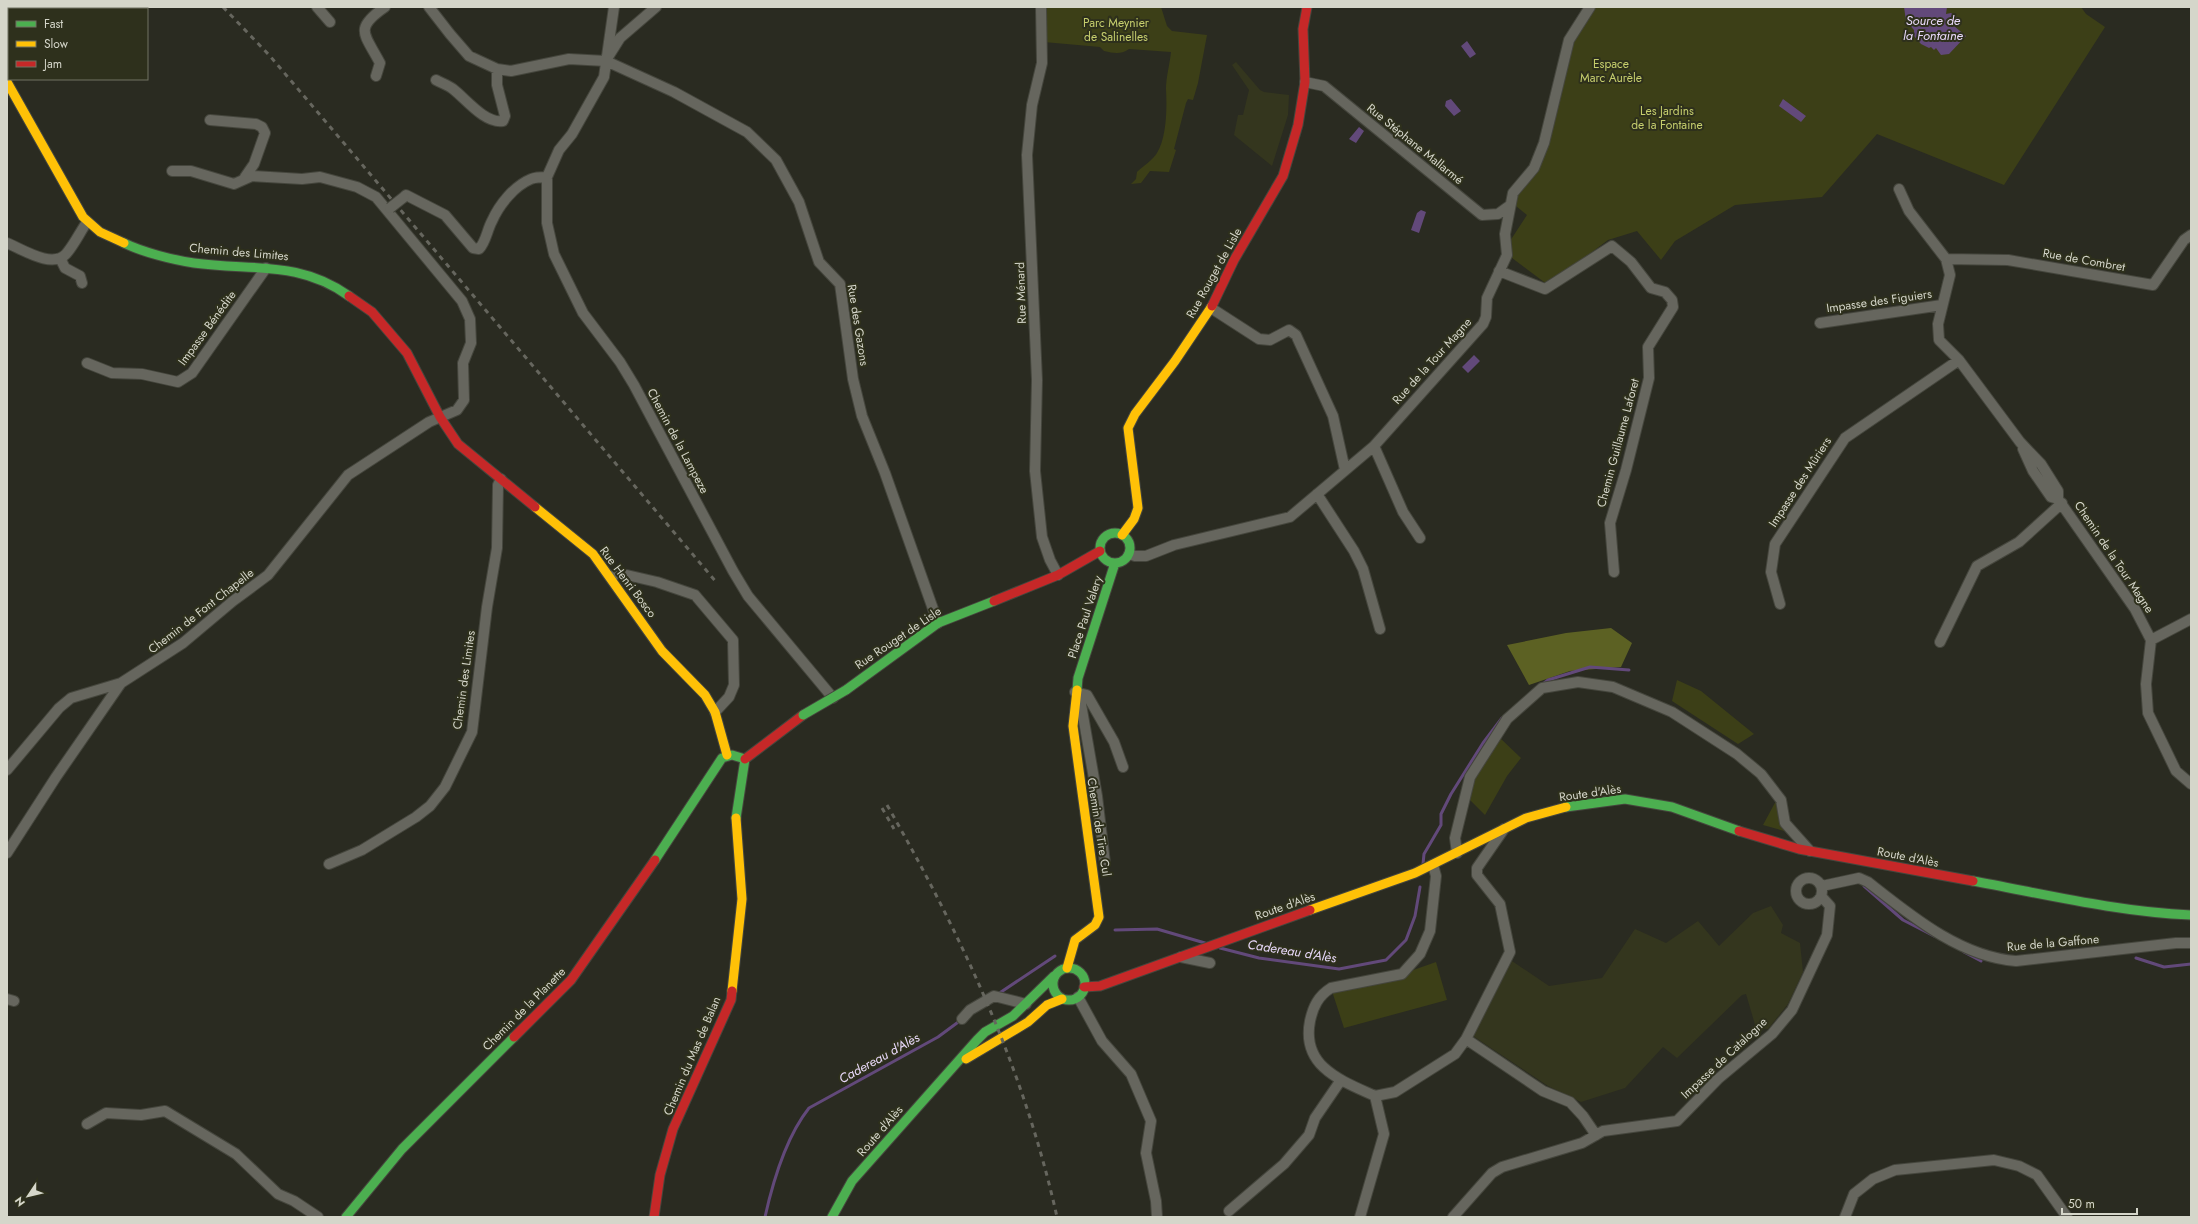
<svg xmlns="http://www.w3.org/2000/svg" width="2198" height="1224" viewBox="0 0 2198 1224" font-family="Jost,sans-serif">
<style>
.built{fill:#34361e}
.green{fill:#3c3f17}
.forest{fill:#5c6123}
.water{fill:#62497a}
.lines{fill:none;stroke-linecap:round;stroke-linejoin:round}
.stream{stroke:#62497a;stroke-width:3}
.street-casing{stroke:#45463d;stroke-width:12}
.fast-casing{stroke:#45463d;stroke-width:11}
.slow-casing{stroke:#45463d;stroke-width:11}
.jam-casing{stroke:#45463d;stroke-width:11}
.street{stroke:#66665e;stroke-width:10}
.fast{stroke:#4caf50;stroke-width:9}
.slow{stroke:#ffc107;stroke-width:9}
.jam{stroke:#c62828;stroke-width:9}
.rail{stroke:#66665e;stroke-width:3;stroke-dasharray:5 5;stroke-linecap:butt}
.street-bridge-casing{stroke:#45463d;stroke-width:12;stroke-linecap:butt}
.fast-bridge-casing{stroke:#45463d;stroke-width:11;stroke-linecap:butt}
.street-bridge{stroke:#66665e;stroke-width:10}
.fast-bridge{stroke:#4caf50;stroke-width:9}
.labels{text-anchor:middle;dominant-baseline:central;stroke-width:4;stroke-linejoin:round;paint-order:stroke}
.park-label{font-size:12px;fill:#c6ce6d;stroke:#2e301c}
.street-label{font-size:12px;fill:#d5d6ca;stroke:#2e301c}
.water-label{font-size:13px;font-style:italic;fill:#e9d9fb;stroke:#2e301c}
</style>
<rect width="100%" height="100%" fill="#2a2b21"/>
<path class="built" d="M1236 62 1260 90 1264 92 1289 95 1288 115 1272 166 1234 135 1238 115H1243L1249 90 1232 65Z
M1771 906 1783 925 1781 933 1800 943 1803 972 1788 1004 1768 1029 1756 1028 1746 994 1742 995 1677 1058 1663 1047 1625 1088 1581 1102 1548 1086 1473 1036 1512 961 1549 986 1602 978 1635 929 1666 943 1698 921 1719 946 1753 913Z"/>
<path class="green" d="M1044 7H1161L1167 26 1172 31 1207 35 1198 83 1193 100 1188 99 1186 103 1174 149 1176 150 1169 172 1150 171 1141 183 1131 184 1136 179 1137 172C1143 166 1153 160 1157 153 1167 137 1167 106 1166 89 1166 77 1170 63 1171 52L1129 49C1120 55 1114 53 1104 51L1100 47 1044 42Z
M1594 7H2081L2086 14 2105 27 2004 185 1877 134 1822 197 1735 205 1675 241 1661 260 1637 231 1608 240 1548 285 1512 258 1510 241 1527 215 1516 206V194L1536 170 1570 52 1576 34Z
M1677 680 1701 691 1754 734 1738 744 1672 701Z
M1500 738 1521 758 1507 776 1485 815 1466 796 1484 758Z
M1777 799 1791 833 1763 825Z
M1436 962 1447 1000 1344 1028 1331 988 1402 974Z"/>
<path class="forest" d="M1611 628 1632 643 1621 667 1570 671 1529 685 1507 645 1566 633Z"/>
<path class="water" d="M1904 7H1947L1946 14 1951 13 1958 18 1954 26 1966 36 1949 54 1941 55 1936 48 1934 50 1931 47 1929 48 1921 44 1914 36V30L1906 21Z
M1467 41 1476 54 1470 58 1461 46Z
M1451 99 1461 111 1454 116 1445 106 1446 101Z
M1783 99 1806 116 1801 122 1779 106Z
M1359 127 1364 131 1356 143 1349 139Z
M1421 210 1426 212 1419 233 1411 230 1417 213Z
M1474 355 1480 361 1468 373 1462 367Z"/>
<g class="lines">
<path class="stream" d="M1543 684 1548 680 1590 667 1629 670
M1423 864 1424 854 1441 825V814L1451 794 1483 743 1502 718
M1864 886 1903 920 1934 936
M1115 930 1157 929 1205 943
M1220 948 1259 958 1339 969 1386 960 1406 940 1415 916 1420 887
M1964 952 1981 961
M2136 958 2164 967 2191 964
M998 994 1055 956
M765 1217C773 1181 786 1137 809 1108L938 1037 961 1020"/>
<defs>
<path id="street" d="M317 7 330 22
M429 7 450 34 469 56 497 69 511 71 569 59 606 61 674 92 747 132 776 160 799 202 819 262 840 284 853 379 862 416 885 473 938 623
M1041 7 1042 63 1032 105 1027 155 1037 380 1035 471 1042 537 1050 560 1058 575
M608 57 620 38 656 7
M7 71 9 70
M376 76 380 63C365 34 353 29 385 7
M436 80C441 83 448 85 453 89 466 99 485 124 503 121L505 116 497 85V69
M1305 82 1324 86 1482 215 1498 214 1509 206
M210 120 256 124 262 127 265 133 254 164 245 177
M547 177V223L554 254 583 313 620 362 634 385 733 571 748 596 833 698
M1899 189 1909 211 1946 259 1950 275 1938 324 1939 340 1959 360 2020 442 2041 464 2058 491V499L2135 609 2151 640 2146 684 2148 713 2176 771 2191 784
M404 197 406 195 445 215 473 248 479 249C486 242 487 230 492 221 499 205 514 186 531 179 536 177 542 177 547 177L559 150 572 134 604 77 614 7
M7 243C22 249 52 269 66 254 74 245 80 232 87 222
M60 258 65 268 80 276 82 283
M1946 259 2008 260 2153 285 2184 240 2191 235
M1499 271 1545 289 1612 246 1631 262 1651 288 1665 292 1672 300 1673 307 1648 347 1649 378 1626 470 1610 523 1614 572
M1211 308 1259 339 1270 340 1289 330 1296 335 1333 416 1345 470
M1820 323 1942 305
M87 363 112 373 142 374 178 382 192 373 266 268
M1374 446 1403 512 1420 538
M2023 449 2033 471 2051 497 2058 499
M1317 494 1354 551 1363 569 1380 629
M1129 554 1135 556H1146L1174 545 1290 517 1374 446 1483 324 1486 317 1487 298 1507 255 1505 234 1513 193 1534 168 1544 143 1569 40 1590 7
M611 577 618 573 657 582 695 595 733 640 734 685 729 697 715 712
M1780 604 1771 572 1775 544 1845 438 1959 360
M2151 640 2191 619
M1940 642 1977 566 2019 542 2062 503
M1075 692 1087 695 1114 742 1123 767
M1078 697 1081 704 1097 796 1105 863
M7 770 59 708 71 698 121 683
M7 853 56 777 121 683 183 643 233 601 268 575 348 475 429 422 457 410 464 400 463 363 471 343 470 319 462 301 376 197 357 187 320 177 302 179 252 176 234 184 191 171H172
M1457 853 1455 838 1470 777 1507 719 1542 688 1578 682 1613 687 1672 712 1737 754 1761 774 1781 800 1785 823 1810 851
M329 864 362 850 416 817 430 806 445 787 472 732 487 607 497 548 498 485 501 479
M1796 891a13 13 0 1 1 26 0a13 13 0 1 1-26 0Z
M1822 886 1859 878 1868 882C1910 915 1960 957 2016 961L2176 943H2191
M1181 957 1210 963
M1078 997 1102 1041 1131 1074 1151 1121 1146 1153 1156 1201 1157 1217
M7 999 14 1001
M962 1019 970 1010 994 996 1026 1004
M1466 1039 1543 1091 1570 1102 1583 1116 1596 1135
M1375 1096C1342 1081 1301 1067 1310 1021 1313 1007 1318 996 1331 988L1402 974 1420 954 1430 931 1436 876 1433 865
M87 1124 106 1113 141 1115 165 1111 236 1154 278 1194 294 1201 318 1217
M1229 1211 1284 1164 1309 1135 1315 1118 1341 1080
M1360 1217 1384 1134 1375 1096 1395 1092 1455 1054 1466 1039 1510 952 1500 904 1477 875V868L1504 829
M1453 1217 1492 1173 1502 1167 1582 1143 1603 1131 1677 1121 1718 1079 1772 1034 1792 1010 1827 935 1830 906 1821 896
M1845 1217 1854 1194 1873 1179 1895 1170 1994 1160 2019 1166 2037 1175 2067 1217"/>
<path id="fast" d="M124 243C142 252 173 260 194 263 251 271 299 260 349 296
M1100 548a15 15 0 1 1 30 0a15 15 0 1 1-30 0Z
M846 690 938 623 994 601
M1077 690 1078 678 1115 563
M1566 807 1625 799 1672 807 1739 831
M736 818 745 759
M655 860 722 758 732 755 745 759
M1973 881C2044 894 2118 912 2191 915
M1053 984a16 16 0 1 1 32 0a16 16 0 1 1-32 0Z
M346 1217 402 1149 514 1037
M832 1217 852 1181 977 1040 985 1032 1013 1016 1054 976"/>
<path id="slow" d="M7 82 83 217 100 232 124 243
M535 507 593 554 662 651 705 695 715 712 727 755
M1122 535 1134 519 1138 508 1128 428 1135 414 1175 361 1212 306
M1310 910 1415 873 1526 818 1566 807
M1067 968 1075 940 1095 925 1099 917 1073 726 1077 690
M732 991 742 899 736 818
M966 1059 1028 1022 1047 1005 1062 999"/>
<path id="jam" d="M349 296 372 312 407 353 440 417 458 444 535 507
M1212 306 1234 260 1283 176 1298 125 1305 82 1303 29 1307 7
M994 601 1058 575 1100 551
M745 759 803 715
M1739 831 1799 849 1973 881
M1084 987 1100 986 1310 910
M514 1037 571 980 655 860
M654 1217 660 1175 673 1129 731 1000 732 991"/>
</defs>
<use href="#street" class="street-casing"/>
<use href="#fast" class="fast-casing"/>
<use href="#slow" class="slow-casing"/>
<use href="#jam" class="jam-casing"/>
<use href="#street" class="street"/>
<use href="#fast" class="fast"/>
<use href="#slow" class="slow"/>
<use href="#jam" class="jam"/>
<path class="rail" d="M223 7 270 56 717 583
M887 805C962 936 1024 1069 1057 1217
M882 808 894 829"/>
<defs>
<path id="street-bridge" d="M390 208 404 197"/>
<path id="fast-bridge" d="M803 715 846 690"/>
</defs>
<use href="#street-bridge" class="street-bridge-casing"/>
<use href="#fast-bridge" class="fast-bridge-casing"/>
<use href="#street-bridge" class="street-bridge"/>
<use href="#fast-bridge" class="fast-bridge"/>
</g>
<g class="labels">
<g class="park-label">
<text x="1116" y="23">Parc Meynier<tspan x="1116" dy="14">de Salinelles</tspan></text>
<text x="1611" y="64">Espace<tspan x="1611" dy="14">Marc Aurèle</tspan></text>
<text x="1667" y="111">Les Jardins<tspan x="1667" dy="14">de la Fontaine</tspan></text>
</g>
<g class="street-label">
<text transform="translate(1415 144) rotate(39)">Rue Stéphane Mallarmé</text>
<text transform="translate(239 252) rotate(5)">Chemin des Limites</text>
<text transform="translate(2084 260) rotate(10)">Rue de Combret</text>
<text transform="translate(1214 273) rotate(-61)">Rue Rouget de Lisle</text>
<text transform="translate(1021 293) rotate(-92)">Rue Ménard</text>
<text transform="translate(1879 301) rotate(-8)">Impasse des Figuiers</text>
<text transform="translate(858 325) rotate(81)">Rue des Gazons</text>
<text transform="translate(207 328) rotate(-54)">Impasse Bénédite</text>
<text transform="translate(1432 361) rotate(-48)">Rue de la Tour Magne</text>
<text transform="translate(678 441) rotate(62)">Chemin de la Lampeze</text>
<text transform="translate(1618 443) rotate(-75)">Chemin Guillaume Laforet</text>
<text transform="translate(1800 482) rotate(-57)">Impasse des Mûriers</text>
<text transform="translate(2114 557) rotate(56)">Chemin de la Tour Magne</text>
<text transform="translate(628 582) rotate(53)">Rue Henri Bosco</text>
<text transform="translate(201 611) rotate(-38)">Chemin de Font Chapelle</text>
<text transform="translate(1085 617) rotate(-72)">Place Paul Valery</text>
<text transform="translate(898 638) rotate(-34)">Rue Rouget de Lisle</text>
<text transform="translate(464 680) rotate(-82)">Chemin des Limites</text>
<text transform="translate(1590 793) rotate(-8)">Route d'Alès</text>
<text transform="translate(1099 827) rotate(81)">Chemin de Tire Cul</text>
<text transform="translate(1908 857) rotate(11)">Route d'Alès</text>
<text transform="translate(1285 906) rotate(-19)">Route d'Alès</text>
<text transform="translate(2053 943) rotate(-5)">Rue de la Gaffone</text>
<text transform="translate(524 1009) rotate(-45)">Chemin de la Planette</text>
<text transform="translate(692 1056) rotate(-67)">Chemin du Mas de Balan</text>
<text transform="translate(1724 1058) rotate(-43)">Impasse de Catalogne</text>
<text transform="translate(880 1131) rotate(-49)">Route d'Alès</text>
</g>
<g class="water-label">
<text x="1933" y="20">Source de<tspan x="1933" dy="15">la Fontaine</tspan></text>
<text transform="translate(1292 951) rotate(9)">Cadereau d'Alès</text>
<text transform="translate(879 1058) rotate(-29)">Cadereau d'Alès</text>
</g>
</g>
<rect width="2198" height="1224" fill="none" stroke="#d5d6ca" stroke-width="16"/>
<rect x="8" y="8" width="140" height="72" fill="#2e301c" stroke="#717262"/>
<rect x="16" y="21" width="20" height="6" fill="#4caf50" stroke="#717262"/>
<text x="44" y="28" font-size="12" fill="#d5d6ca">Fast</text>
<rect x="16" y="41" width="20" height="6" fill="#ffc107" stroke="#717262"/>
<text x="44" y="48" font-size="12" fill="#d5d6ca">Slow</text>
<rect x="16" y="61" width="20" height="6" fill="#c62828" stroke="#717262"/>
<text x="44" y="68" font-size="12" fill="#d5d6ca">Jam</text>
<g transform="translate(28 1196) rotate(235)" stroke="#2e301c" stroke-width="3" paint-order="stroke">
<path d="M0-3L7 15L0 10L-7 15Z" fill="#d5d6ca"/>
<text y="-6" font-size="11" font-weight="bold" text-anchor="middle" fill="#d5d6ca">N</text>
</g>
<path d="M2062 1208v6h75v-6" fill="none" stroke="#d5d6ca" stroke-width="2"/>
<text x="2068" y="1208" font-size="12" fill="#d5d6ca" stroke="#2e301c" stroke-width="3" paint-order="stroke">50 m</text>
</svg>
